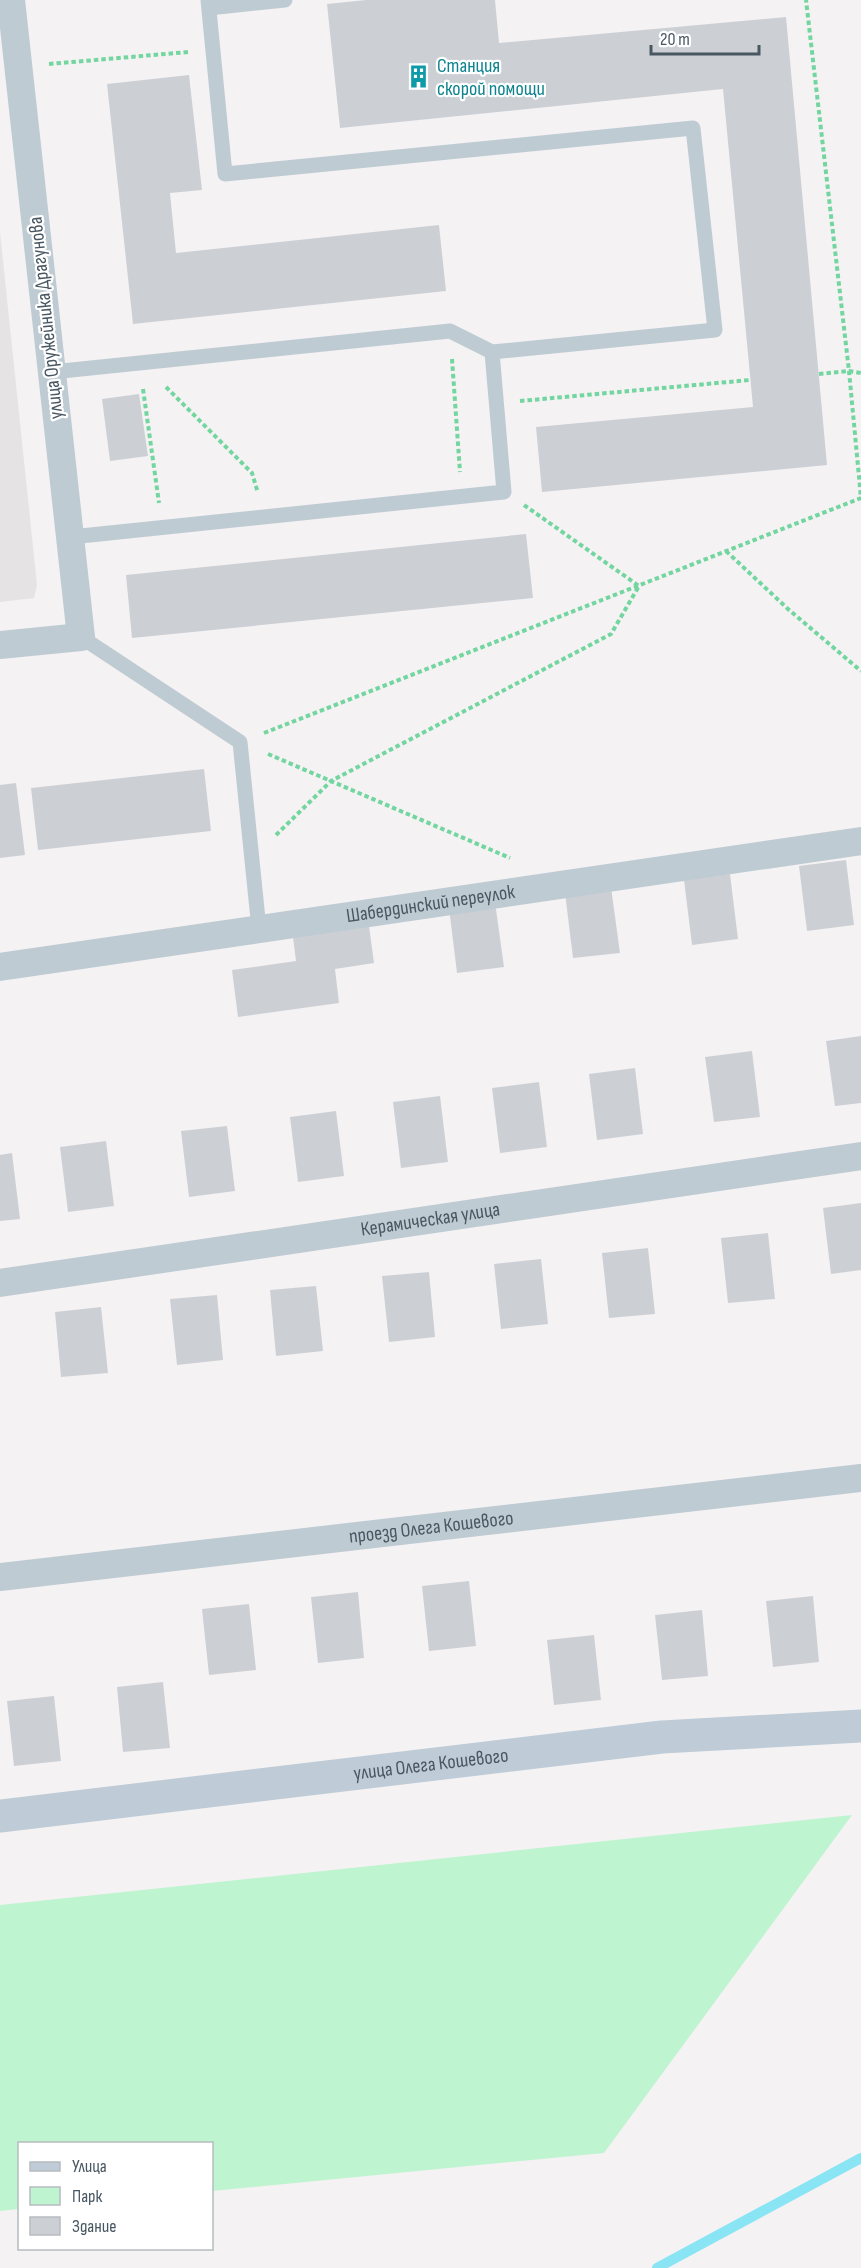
<svg xmlns="http://www.w3.org/2000/svg" width="861" height="2268" viewBox="0 0 861 2268" font-family="'Sofia Sans Condensed',sans-serif">
<style>
.education{fill:#e6e3e5}
.green{fill:#bff4d1}
.lines{fill:none;stroke-linecap:round;stroke-linejoin:round}
.stream{stroke:#89e4f4;stroke-width:10}
.building{fill:#ccd0d5}
.path{stroke:#73d6a0;stroke-width:4;stroke-dasharray:4.5 3;stroke-linecap:butt}
.service{stroke:#bfcbd3;stroke-width:15}
.minor{stroke:#bfcbd3;stroke-width:28}
.secondary{stroke:#bfccd7;stroke-width:33}
.labels{text-anchor:middle;dominant-baseline:central;stroke-width:4.5;stroke-linejoin:round;paint-order:stroke}
.culture-label{font-size:20px;fill:#0d838f;stroke:#fff;text-anchor:start}
.street-label{font-size:20px;fill:#485762;stroke:#fff}
</style>
<rect width="100%" height="100%" fill="#f5f2f3"/>
<path class="education" d="M0 232 37 585 34 598 0 602Z"/>
<path class="green" d="M852 1815 604 2153 212 2191V2144H20L19 2209 0 2211V1905Z"/>
<g class="lines">
<path class="stream" d="M657 2268 861 2158"/>
</g>
<path class="building" d="M366 0H495L499 43 786 17 827 465 542 492 536 427 753 407 723 89 340 128 327 4Z
M189 75 202 190 170 193 176 253 439 225 446 291 133 324 107 84Z
M139 394 148 456 110 461 102 399Z
M526 534 533 598 132 638 126 575Z
M204 769 211 831 38 850 31 788Z
M16 783 25 855 0 858V785Z
M846 860 854 925 807 931 799 866Z
M730 874 738 939 692 945 684 880Z
M611 887 620 953 573 958 565 893Z
M495 902 504 967 457 973 449 908Z
M369 926 374 963 335 969 339 1003 238 1017 232 970 296 961 293 937Z
M861 1036V1103L835 1106 826 1041Z
M752 1051 760 1117 714 1122 705 1057Z
M635 1068 643 1134 597 1140 589 1074Z
M539 1082 547 1147 500 1153 492 1088Z
M440 1096 448 1162 401 1168 393 1102Z
M336 1111 344 1176 298 1182 290 1117Z
M227 1126 235 1191 189 1197 181 1131Z
M106 1141 114 1206 68 1212 60 1147Z
M12 1153 20 1219 0 1221V1155Z
M861 1203V1270L831 1274 823 1208Z
M768 1233 775 1299 728 1303 721 1238Z
M648 1248 655 1314 609 1318 602 1253Z
M541 1259 548 1324 501 1329 494 1264Z
M429 1272 435 1337 389 1342 382 1276Z
M316 1286 323 1351 276 1356 270 1290Z
M217 1295 223 1360 177 1365 170 1299Z
M101 1307 108 1373 61 1377 55 1312Z
M469 1581 476 1646 429 1651 422 1586Z
M358 1592 364 1658 318 1663 311 1597Z
M813 1596 819 1662 773 1667 766 1601Z
M249 1604 256 1670 209 1675 202 1609Z
M702 1610 708 1676 662 1680 655 1615Z
M594 1635 601 1700 554 1705 547 1640Z
M163 1682 170 1748 123 1752 117 1687Z
M54 1696 61 1761 14 1766 7 1701Z"/>
<g class="lines">
<path class="path" d="M49 64 188 52
M452 359 460 472
M819 374 849 371 861 373
M166 387 252 473 258 493
M143 389 159 503
M520 401 750 380
M726 551 788 609 861 671
M264 733 861 498 849 371 806 0
M268 754 510 858
M276 835 331 781 611 634 639 586 524 505"/>
<path class="service" d="M209 8 285 0
M52 372 450 331 492 352
M71 537 504 492 492 352 715 330 693 128 225 174 208 0
M81 637 240 742 259 929"/>
<g class="minor">
<path d="M0 645 81 637 11 0"/>
<path id="s1" d="M0 967 861 841"/>
<path id="s2" d="M0 1283 861 1156"/>
<path id="s3" d="M0 1577 861 1478"/>
</g>
<path class="secondary" id="s4" d="M0 1816 662 1737 861 1726"/>
</g>
<defs>
<symbol id="building-bare" viewBox="-9 -9 18 18"><path d="M-4-6H4V6H1V3H-1V6H-4ZM-2.5-4.3h1.7v1.8h-1.7ZM.8-4.3h1.7v1.8H.8ZM-2.5-1h1.7V.8h-1.7ZM.8-1h1.7V.8H.8Z" fill="#0f9aa8" stroke="#fff" stroke-width="2.5" paint-order="stroke"/></symbol>
</defs>
<g fill-rule="evenodd">
<use href="#building-bare" x="402" y="60" width="33" height="33"/>
</g>
<g class="labels">
<g class="culture-label">
<text x="437" y="66">Станция<tspan x="437" dy="23">скорой помощи</tspan></text>
</g>
<g class="street-label">
<text transform="translate(46 318) rotate(-96)">улица Оружейника Драгунова</text>
<text stroke="none"><textPath href="#s1" startOffset="435">Шабердинский переулок</textPath></text>
<text stroke="none"><textPath href="#s2" startOffset="435">Керамическая улица</textPath></text>
<text stroke="none"><textPath href="#s3" startOffset="434">проезд Олега Кошевого</textPath></text>
<text stroke="none"><textPath href="#s4" startOffset="434">улица Олега Кошевого</textPath></text>
</g>
</g>
<rect x="18" y="2142" width="195" height="108" fill="#ffffff" stroke="#b6bcc0" stroke-width="1.5"/>
<rect x="30" y="2162" width="30" height="9" fill="#bfccd7" stroke="#b6bcc0" stroke-width="1.5"/>
<text x="72" y="2172" font-size="18" fill="#485762">Улица</text>
<rect x="30" y="2187" width="30" height="18" fill="#bff4d1" stroke="#b6bcc0" stroke-width="1.5"/>
<text x="72" y="2202" font-size="18" fill="#485762">Парк</text>
<rect x="30" y="2217" width="30" height="18" fill="#ccd0d5" stroke="#b6bcc0" stroke-width="1.5"/>
<text x="72" y="2232" font-size="18" fill="#485762">Здание</text>
<path d="M651 45v9h108v-9" fill="none" stroke="#485762" stroke-width="3"/>
<text x="660" y="45" font-size="18" fill="#485762" stroke="#ffffff" stroke-width="4.5" paint-order="stroke">20 m</text>
</svg>
